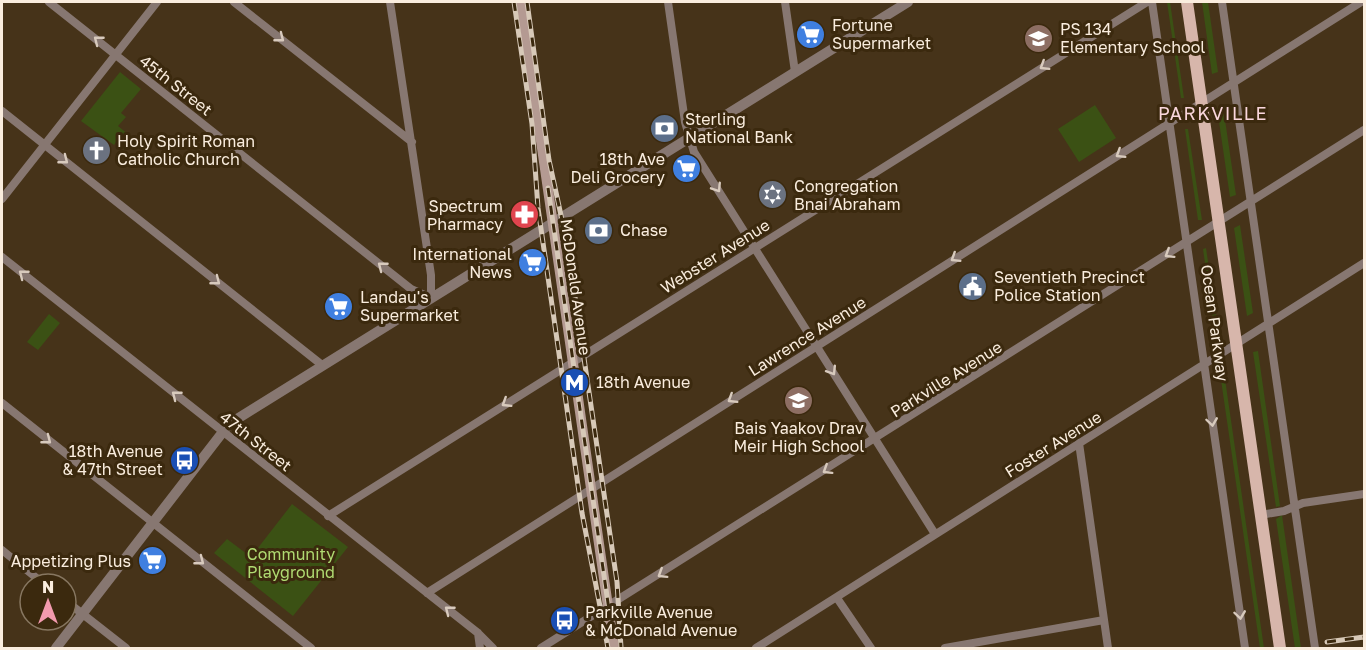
<svg xmlns="http://www.w3.org/2000/svg" width="1366" height="650" viewBox="0 0 1366 650" font-family="'Golos Text',sans-serif">
<style>
.green{fill:#3b5114}
.lines{fill:none;stroke-linecap:round;stroke-linejoin:round}
.minor{stroke:#877771;stroke-width:8}
.tertiary{stroke:#877771;stroke-width:10}
.secondary{stroke:#b49a92;stroke-width:10}
.primary{stroke:#d7b6ab;stroke-width:12}
.rail-casing{stroke:#d7c9b8;stroke-width:5}
.rail{stroke:#3b290e;stroke-width:3;stroke-dasharray:9;stroke-linecap:butt}
.oneway{stroke:#d8cabd}
.labels{text-anchor:middle;dominant-baseline:central;stroke-width:6;stroke-linejoin:round;paint-order:stroke}
.poi-label{font-size:16px;fill:#faedde;stroke:#3b290e;text-anchor:start}
.street-label{font-size:16px;fill:#faedde;stroke:#3b290e}
.park-label{font-size:16px;fill:#b0db72;stroke:#3b290e}
.neighbourhood-label{font-size:18px;letter-spacing:1.5px;fill:#fad7dd;stroke:#3b290e}
</style>
<rect width="100%" height="100%" fill="#463319"/>
<path class="green" d="M1167 2H1170L1184 98H1181Z
M1202 2H1208L1218 72 1212 74Z
M120 72 141 89 121 113 126 117 118 126 133 138 124 149 116 142 114 145 81 121Z
M1095 105 1116 138 1079 162 1058 129Z
M1223 106 1236 195 1230 197 1217 108Z
M1185 129H1188L1202 220H1198Z
M1240 225 1253 313 1247 316 1234 228Z
M1206 248 1219 335 1215 336 1203 249Z
M49 314 60 323 38 350 27 342Z
M1258 351 1280 506 1276 507 1253 352Z
M1224 372 1264 648H1260L1220 373Z
M292 504 348 547 293 616 214 553 227 539 251 557Z
M1282 515 1301 648H1295L1276 519Z"/>
<g class="lines">
<path class="minor" d="M49 2 411 289 431 298V275L390 2
M234 2 412 142
M668 2 685 122 694 152 935 534
M785 2 795 72
M1152 2 1245 648
M1222 2 1315 648
M2 111 322 365
M2 199 157 2
M2 257 478 633 493 648
M2 403 311 648
M1079 443 1108 648
M1260 515 1284 511 1303 503 1364 494
M328 516 1147 2
M2 550 44 584
M427 593 1361 2
M837 598 871 648
M66 601 126 648
M478 633 480 648
M541 648 1364 130
M756 648 1364 263
M945 648 1104 620"/>
<path class="tertiary" d="M56 648 229 424 908 2"/>
<path class="secondary" d="M521 2 614 648"/>
<path class="primary" d="M1187 2 1280 648"/>
<defs>
<path id="rail" d="M514 2 532 124 538 208 582 513 608 648
M527 2 549 160 567 243 617 582 621 648
M548 188 609 610
M1327 642 1364 637"/>
</defs>
<use href="#rail" class="rail-casing"/>
<use href="#rail" class="rail"/>
</g>
<defs><path id="oneway-chevron" d="M-2-3.5L2.5 0L-2 3.5" fill="none" stroke-width="1.6" stroke-linecap="round" stroke-linejoin="round" transform="scale(1.5)"/></defs>
<g class="oneway">
<use href="#oneway-chevron" transform="translate(280 38) rotate(38)"/>
<use href="#oneway-chevron" transform="translate(98 40) rotate(-142)"/>
<use href="#oneway-chevron" transform="translate(1044 66) rotate(148)"/>
<use href="#oneway-chevron" transform="translate(1120 154) rotate(148)"/>
<use href="#oneway-chevron" transform="translate(64 160) rotate(38)"/>
<use href="#oneway-chevron" transform="translate(717 188) rotate(57)"/>
<use href="#oneway-chevron" transform="translate(1169 254) rotate(148)"/>
<use href="#oneway-chevron" transform="translate(955 258) rotate(148)"/>
<use href="#oneway-chevron" transform="translate(382 266) rotate(-142)"/>
<use href="#oneway-chevron" transform="translate(23 274) rotate(-142)"/>
<use href="#oneway-chevron" transform="translate(216 281) rotate(38)"/>
<use href="#oneway-chevron" transform="translate(832 371) rotate(58)"/>
<use href="#oneway-chevron" transform="translate(176 395) rotate(-142)"/>
<use href="#oneway-chevron" transform="translate(732 399) rotate(148)"/>
<use href="#oneway-chevron" transform="translate(506 403) rotate(148)"/>
<use href="#oneway-chevron" transform="translate(1212 422) rotate(82)"/>
<use href="#oneway-chevron" transform="translate(47 440) rotate(38)"/>
<use href="#oneway-chevron" transform="translate(827 470) rotate(148)"/>
<use href="#oneway-chevron" transform="translate(200 561) rotate(38)"/>
<use href="#oneway-chevron" transform="translate(662 574) rotate(148)"/>
<use href="#oneway-chevron" transform="translate(449 610) rotate(-142)"/>
<use href="#oneway-chevron" transform="translate(1240 615) rotate(82)"/>
</g>
<defs>
<symbol id="supermarket-disc" viewBox="-11 -11 22 22"><circle r="9.5" fill="#3f7fe0" stroke="#3b290e"/><path d="M-6-5.5h2.5l.6 2H6L4.5 2H-2.5L-4.4-4H-6ZM-1.5 3.2a1.3 1.3 0 1 0 .1 0ZM3 3.2a1.3 1.3 0 1 0 .1 0Z" fill="#fff"/></symbol>
<symbol id="school-disc" viewBox="-11 -11 22 22"><circle r="9.5" fill="#8d6e63" stroke="#3b290e"/><path d="M0-5L7-2L0 1L-7-2ZM-4 1L0 2.5L4 1V4Q0 6-4 4Z" fill="#fff"/></symbol>
<symbol id="bank-disc" viewBox="-11 -11 22 22"><circle r="9.5" fill="#5c6f8a" stroke="#3b290e"/><path d="M-6-4H6V4H-6ZM0-2.3a2.3 2.3 0 1 0 0 4.6a2.3 2.3 0 1 0 0-4.6Z" fill="#fff"/></symbol>
<symbol id="church-disc" viewBox="-11 -11 22 22"><circle r="9.5" fill="#6b7280" stroke="#3b290e"/><path d="M-1.2-6h2.4v3.5h3.3v2.4h-3.3V6h-2.4V-.1h-3.3v-2.4h3.3Z" fill="#fff"/></symbol>
<symbol id="synagogue-disc" viewBox="-11 -11 22 22"><circle r="9.5" fill="#6b7280" stroke="#3b290e"/><path d="M0-6.5L5.6 3.2H-5.6ZM0 6.5L5.6-3.2H-5.6Z" fill="#fff"/></symbol>
<symbol id="pharmacy-disc" viewBox="-11 -11 22 22"><circle r="9.5" fill="#e0444e" stroke="#3b290e"/><path d="M-2-6h4v4h4v4h-4v4h-4v-4h-4v-4h4Z" fill="#fff"/></symbol>
<symbol id="civic-disc" viewBox="-11 -11 22 22"><circle r="9.5" fill="#5c6f8a" stroke="#3b290e"/><path d="M-.6-6.5H3V-4.5H.6V-3L4-1V1h2V6H-6V1h2V-1L-.6-3ZM-1.2 2.5V6h2.4V2.5Z" fill="#fff"/></symbol>
<symbol id="metro-disc" viewBox="-11 -11 22 22"><circle r="9.5" fill="#1a4fb4" stroke="#3b290e"/><path d="M-5.5 5V-5H-3L0 0L3-5H5.5V5H3V-.5L0 4L-3-.5V5Z" fill="#fff"/></symbol>
<symbol id="bus-disc" viewBox="-11 -11 22 22"><circle r="9.5" fill="#1a4fb4" stroke="#3b290e"/><path d="M-5-6H5V4H4V6H2V4H-2V6H-4V4H-5ZM-3.5-4V0h7V-4ZM-3.5 1.2v1.5H-2V1.2ZM2 1.2v1.5H3.5V1.2Z" fill="#fff"/></symbol>
</defs>
<g fill-rule="evenodd">
<use href="#supermarket-disc" x="794" y="18" width="33" height="33"/>
<use href="#school-disc" x="1022" y="22" width="33" height="33"/>
<use href="#bank-disc" x="648" y="112" width="33" height="33"/>
<use href="#church-disc" x="80" y="134" width="33" height="33"/>
<use href="#supermarket-disc" x="670" y="152" width="33" height="33"/>
<use href="#synagogue-disc" x="756" y="178" width="33" height="33"/>
<use href="#pharmacy-disc" x="508" y="198" width="33" height="33"/>
<use href="#bank-disc" x="582" y="214" width="33" height="33"/>
<use href="#supermarket-disc" x="516" y="246" width="33" height="33"/>
<use href="#civic-disc" x="956" y="270" width="33" height="33"/>
<use href="#supermarket-disc" x="322" y="290" width="33" height="33"/>
<use href="#metro-disc" x="558" y="366" width="33" height="33"/>
<use href="#school-disc" x="782" y="384" width="33" height="33"/>
<use href="#bus-disc" x="168" y="444" width="33" height="33"/>
<use href="#supermarket-disc" x="136" y="544" width="33" height="33"/>
<use href="#bus-disc" x="548" y="604" width="33" height="33"/>
</g>
<g class="labels">
<g class="poi-label">
<text x="832" y="25">Fortune<tspan x="832" dy="18">Supermarket</tspan></text>
<text x="1060" y="29">PS 134<tspan x="1060" dy="18">Elementary School</tspan></text>
<text x="685" y="119">Sterling<tspan x="685" dy="18">National Bank</tspan></text>
<text x="117" y="141">Holy Spirit Roman<tspan x="117" dy="18">Catholic Church</tspan></text>
<text x="665" y="159" text-anchor="end">18th Ave<tspan x="665" dy="18">Deli Grocery</tspan></text>
<text x="794" y="186">Congregation<tspan x="794" dy="18">Bnai Abraham</tspan></text>
<text x="503" y="206" text-anchor="end">Spectrum<tspan x="503" dy="18">Pharmacy</tspan></text>
<text x="620" y="230">Chase</text>
<text x="512" y="254" text-anchor="end">International<tspan x="512" dy="18">News</tspan></text>
<text x="994" y="277">Seventieth Precinct<tspan x="994" dy="18">Police Station</tspan></text>
<text x="360" y="297">Landau's<tspan x="360" dy="18">Supermarket</tspan></text>
<text x="596" y="382">18th Avenue</text>
<text x="799" y="428" text-anchor="middle">Bais Yaakov Drav<tspan x="799" dy="18">Meir High School</tspan></text>
<text x="163" y="451" text-anchor="end">18th Avenue<tspan x="163" dy="18">&amp; 47th Street</tspan></text>
<text x="131" y="561" text-anchor="end">Appetizing Plus</text>
<text x="585" y="612">Parkville Avenue<tspan x="585" dy="18">&amp; McDonald Avenue</tspan></text>
</g>
<g class="street-label">
<text transform="translate(176 85) rotate(38)">45th Street</text>
<text transform="translate(715 256) rotate(-32)">Webster Avenue</text>
<text transform="translate(576 287) rotate(82)">McDonald Avenue</text>
<text transform="translate(1215 323) rotate(82)">Ocean Parkway</text>
<text transform="translate(807 336) rotate(-32)">Lawrence Avenue</text>
<text transform="translate(946 379) rotate(-32)">Parkville Avenue</text>
<text transform="translate(256 441) rotate(38)">47th Street</text>
<text transform="translate(1053 444) rotate(-32)">Foster Avenue</text>
</g>
<g class="park-label">
<text x="291" y="554">Community<tspan x="291" dy="18">Playground</tspan></text>
</g>
<g class="neighbourhood-label">
<text x="1213" y="113">PARKVILLE</text>
</g>
</g>
<rect width="1366" height="650" fill="none" stroke="#faedde" stroke-width="6"/>
<g transform="translate(48 602)"><circle r="28" fill="#3b290e" stroke="#877761" stroke-width="1.5"/>
<path d="M0-4.5L10 22L0 15L-10 22Z" fill="#f29aae"/>
<text y="-9" font-size="16" font-weight="bold" text-anchor="middle" fill="#faedde">N</text>
</g>
</svg>
